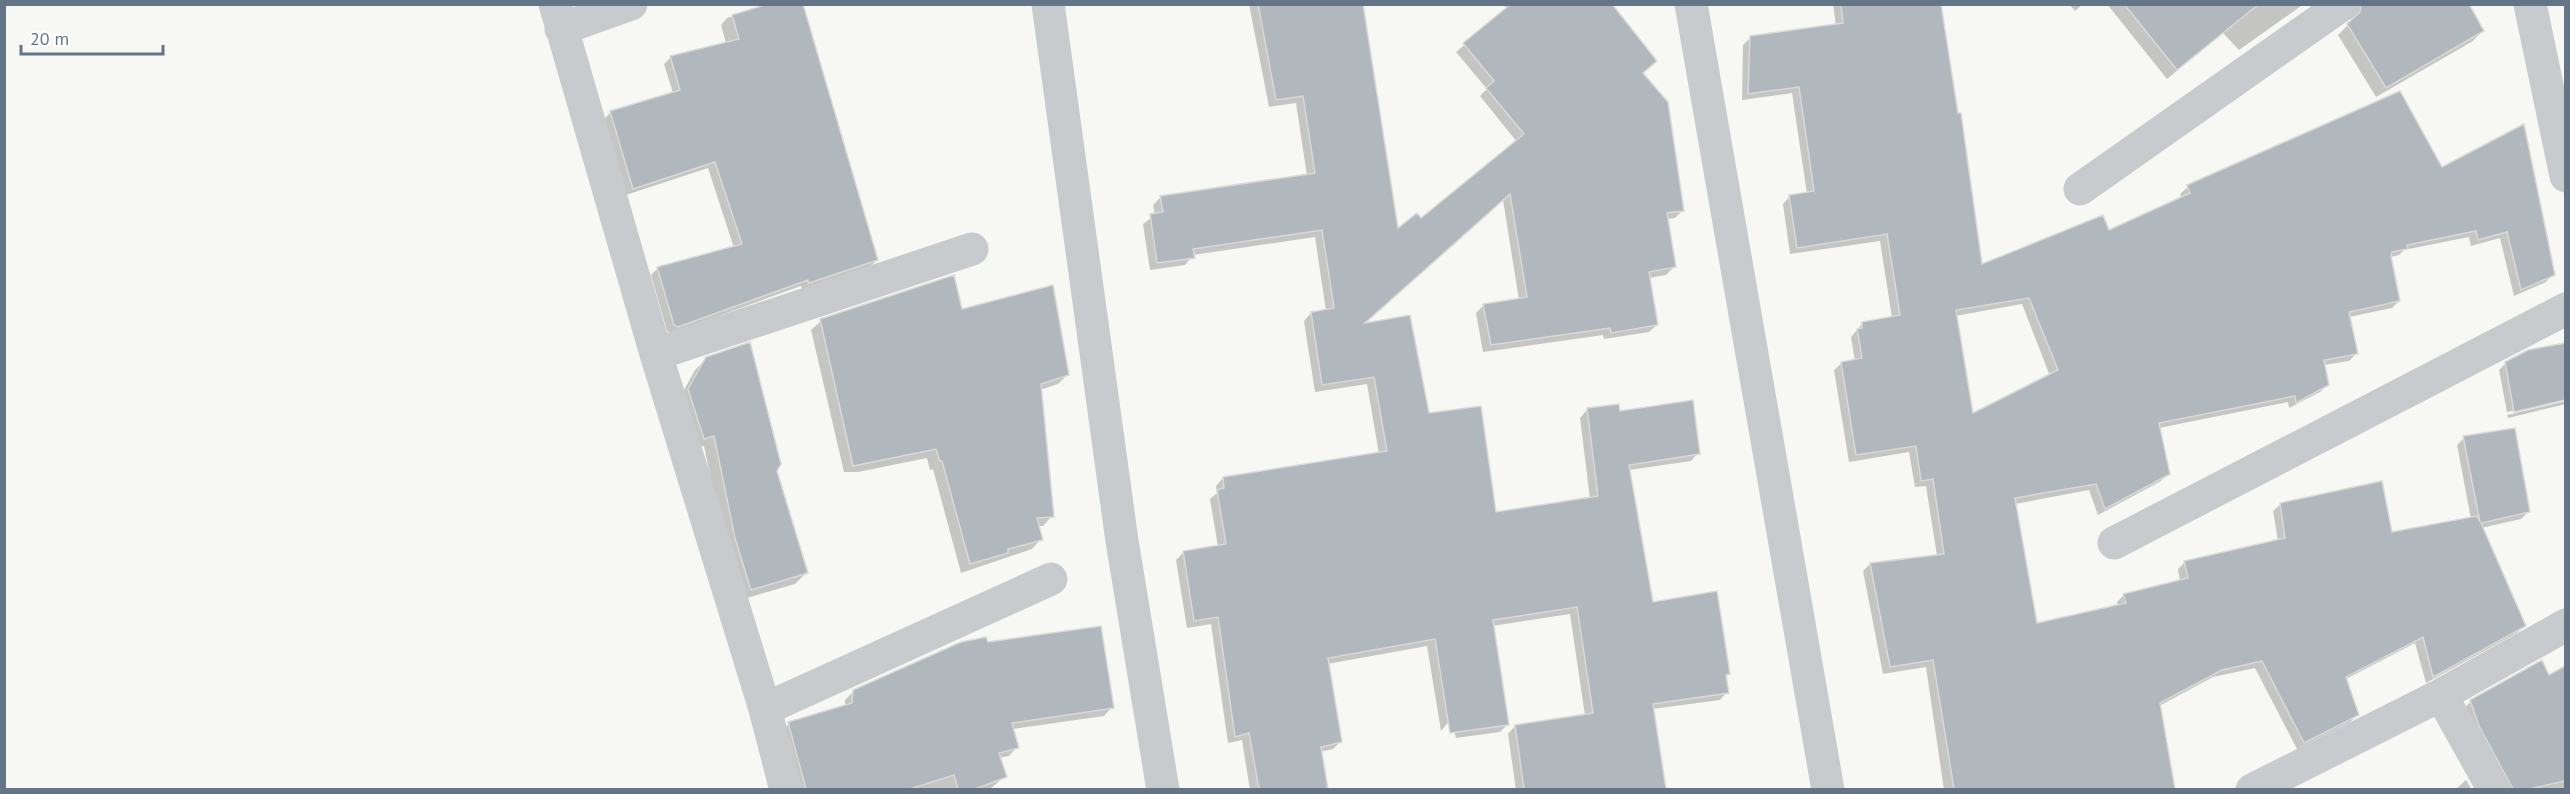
<svg xmlns="http://www.w3.org/2000/svg" width="2570" height="794" viewBox="0 0 2570 794" font-family="'PT Sans',sans-serif">
<style>
.shadow{fill:#0003;fill-rule:evenodd}
.building{fill:#b0b7bd;stroke:#d9d9d6;stroke-width:1.5;fill-rule:evenodd}
.lines{fill:none;stroke-linecap:round;stroke-linejoin:round}
.minor{stroke:#c7cbce;stroke-width:33}
</style>
<rect width="100%" height="100%" fill="#f7f7f4"/>
<path class="shadow" d="M774 4 877 260 870 267 802 289 801 286 671 333 667 331 651 275 658 268 734 248 708 168 626 195 604 119 611 112 673 93 664 64 671 57 726 43 721 25 727 18Z
M1249 4H1362L1397 231 1421 220 1517 142 1480 96 1487 89 1456 52 1507 9 1503 4H1610L1642 73 1683 210 1675 218 1666 219 1674 267 1666 275 1649 278 1657 325 1649 332 1604 339 1603 335 1483 352 1476 313 1484 305 1519 300 1503 200 1361 325 1427 414 1495 514 1590 499 1580 418 1587 410 1619 413 1698 453 1691 461 1629 470 1652 604 1729 674 1725 677 1727 692 1720 700 1652 709 1664 790H1516L1508 734 1515 726 1585 716 1570 614 1492 626 1507 725 1500 732 1456 738 1451 719 1441 731 1427 646 1327 664 1341 741 1333 749 1320 752 1326 790H1250L1242 740 1228 743 1211 624 1187 628 1176 560 1184 552 1218 547 1210 499 1217 493 1216 486 1223 478 1379 454 1367 384 1315 392 1304 321 1311 313 1326 311 1315 237 1193 255 1185 265 1150 270 1143 224 1155 215 1153 205 1161 197 1307 176 1296 103 1269 107Z
M1833 4H1940L1981 266 2108 232 2182 198 2180 194 2188 187 2399 93 2441 169 2553 274 2546 282 2514 296 2500 238 2471 246 2469 237 2404 250 2399 255 2390 257 2399 301 2392 308 2349 317 2356 354 2349 361 2324 365 2327 385 2320 392 2289 408 2288 402 2159 428 2168 473 2161 481 2098 515 2089 490 2015 504 2035 625 2118 606 2117 602 2124 595 2180 581 2178 569 2185 562 2278 541 2273 511 2281 504 2391 534 2471 519 2457 445 2464 438 2528 512 2521 519 2481 528 2525 625 2517 633 2426 683 2415 643 2346 679 2357 715 2350 722 2297 749 2255 668 2213 677 2159 706 2172 782 2165 789 1944 790 1926 667 1883 674 1863 571 1870 564 1937 556 1926 486 1915 487 1909 452 1849 462 1834 370 1842 363 1855 361 1851 337 1862 324 1892 318 1880 241 1790 254 1783 204 1790 196 1807 194 1792 93 1742 100 1743 45 1751 37 1836 26ZM2022 304 2050 376 1972 416 1955 316Z
M2069 4H2083L2075 11Z
M2107 4H2304L2239 50 2223 33 2167 79Z
M2349 4H2467L2482 31 2473 41 2376 97 2338 35 2351 22 2352 14Z
M961 311 1067 375 1058 384 1040 390 1052 516 1043 526H1037L1041 539 1032 549 961 573 933 469 930 470 927 458 858 472H844L811 330 821 321Z
M2566 345V398L2507 412 2499 370 2506 363 2528 351Z
M706 359 775 471 806 573 795 584 740 600 725 549 704 446 693 449 678 401 695 370Z
M2566 401V404L2508 418 2507 415Z
M987 644 1112 707 1104 716 1012 729 1017 747 1009 756 999 758 1005 776 989 790H797L780 732 789 724 845 707V700L854 691Z
M2566 668V790H2496L2459 714 2471 701 2548 678Z
M2466 780 2472 790H2455Z"/>
<path class="building" d="M768 4H803L878 260 809 283 808 280 678 327 674 325 657 267 742 244 715 162 633 189 610 111 680 90 670 56 739 39 732 15Z
M1258 4H1363L1398 228 1417 213 1421 218 1524 134 1486 88 1494 81 1463 43 1511 4H1612L1657 61 1643 73 1668 102 1684 211 1667 213 1676 267 1649 272 1658 325 1611 333 1610 328 1491 345 1483 304 1527 297 1510 194 1365 323 1410 315 1429 413 1481 406 1496 512 1598 496 1587 408 1619 404 1620 411 1693 400 1700 454 1629 465 1653 602 1717 591 1730 674 1726 675 1729 693 1653 704 1666 789H1524L1515 725 1593 713 1577 607 1493 620 1509 725 1450 733 1435 639 1328 658 1342 742 1321 747 1328 789H1259L1249 733 1235 737 1218 617 1194 621 1183 551 1226 544 1217 490 1224 488 1223 477 1387 451 1374 377 1322 385 1311 312 1334 308 1322 230 1193 249 1195 258 1157 263 1150 214 1163 212 1160 196 1315 173 1303 96 1276 100Z
M1841 4H1941L1958 113H1961L1982 264 2103 215 2109 230 2190 193 2187 185 2400 91 2442 167 2524 124 2555 275 2521 290 2507 232 2478 240 2476 231 2407 245 2408 249 2392 252 2391 256 2400 301 2349 312 2358 354 2324 360 2329 385 2296 403 2295 396 2159 423 2170 474 2105 509 2096 484 2015 498 2037 623 2126 603 2123 594 2188 578 2184 561 2285 538 2280 503 2382 481 2392 532 2477 516 2480 522 2463 436 2515 428 2530 512 2481 523 2526 626 2433 677 2423 637 2346 677 2359 715 2304 743 2262 661 2222 670 2160 703 2175 789H1954L1933 660 1890 667 1870 563 1944 554 1933 479 1921 481 1916 446 1856 455 1841 362 1862 358 1857 329 1862 328V322L1900 315 1887 234 1797 248 1789 195 1814 191 1799 87 1748 94 1750 36 1843 23ZM2029 298 2058 370 1973 413 1956 310Z
M2124 4H2259L2177 70Z
M2361 4H2469L2484 31 2386 88 2347 24 2360 12Z
M954 275 962 309 1053 285 1069 375 1041 384 1054 517 1037 518 1043 540 1008 549V553L970 564 942 461H940L936 449 853 466 820 319Z
M750 342 781 464 777 471 808 573 751 590 735 538 714 436 704 439 688 389 706 357Z
M2565 343V400L2514 412 2505 362 2528 350Z
M1101 626 1114 708 1012 723 1019 748 999 753 1007 777 975 789H958L954 775 910 789H806L788 722 852 703 853 690 961 642 986 637 988 642Z
M2542 660 2549 675 2565 666V781L2529 789H2513L2479 726 2470 700Z"/>
<g class="lines">
<path class="minor" d="M555 4 656 354 765 709 786 790
M1048 4 1122 541 1163 790
M1691 4 1828 790
M2530 4 2566 176
M561 29 631 4
M2080 189 2343 4
M656 354 972 249
M2114 543 2566 309
M2441 695 2494 790
M765 709 1051 579
M2252 790 2441 695 2566 625"/>
</g>
<rect width="2570" height="794" fill="none" stroke="#647587" stroke-width="12"/>
<path d="M21 45v9h142v-9" fill="none" stroke="#647587" stroke-width="3"/>
<text x="30" y="45" font-size="18" fill="#647587" stroke="#ffffff" stroke-width="4.5" paint-order="stroke">20 m</text>
</svg>
